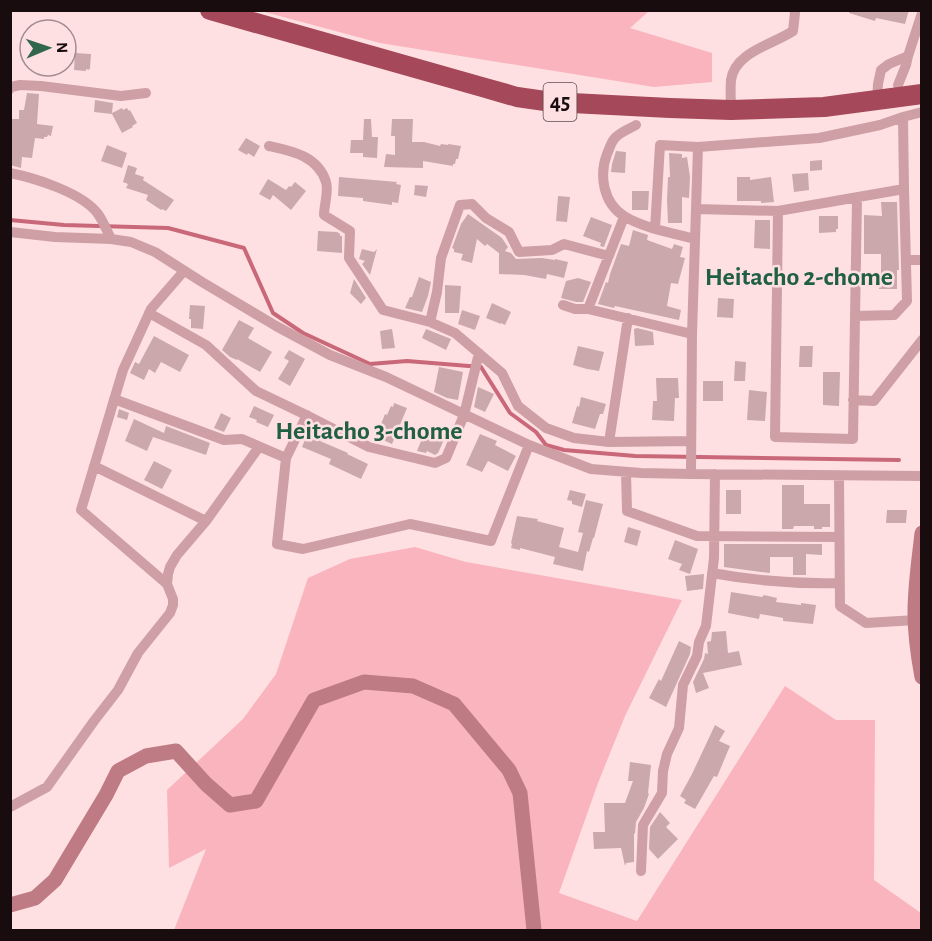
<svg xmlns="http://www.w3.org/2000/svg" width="932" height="941" viewBox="0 0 932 941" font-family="'Alegreya Sans',sans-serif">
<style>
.green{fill:#f9b4bd}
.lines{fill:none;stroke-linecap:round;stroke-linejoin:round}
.stream{stroke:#c96878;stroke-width:4}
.building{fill:#cba8ac}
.street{stroke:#cea0a5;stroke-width:10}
.secondary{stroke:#be7b84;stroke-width:15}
.highway{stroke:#a54859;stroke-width:20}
.labels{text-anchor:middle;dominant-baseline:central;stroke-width:5;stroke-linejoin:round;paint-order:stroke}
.shield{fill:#fee0e3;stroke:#5d4c4e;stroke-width:1.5}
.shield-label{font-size:22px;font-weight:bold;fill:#180c0e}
.neighbourhood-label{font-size:26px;font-weight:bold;fill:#205f42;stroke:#fee0e3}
</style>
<rect width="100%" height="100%" fill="#fee0e3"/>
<path class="green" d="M261 11H649L630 28 712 53V82L654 87 380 43Z
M415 547 466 562 682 600 625 716 598 783 559 893 637 921 785 686 836 720H875L874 880 921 913V930H174L206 849 169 868 167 790 243 719 276 674 308 578 350 559Z"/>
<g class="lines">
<path class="stream" d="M10 220 64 225 168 228 244 248 273 313 303 333 370 364 407 361 481 367 510 413 536 432 546 445 564 450 635 456 899 460"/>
</g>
<path class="building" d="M849 10H909L905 24 876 18 875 21 849 13Z
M75 53 91 54 90 68 89 70 86 69V71L74 70Z
M27 93 39 94 37 124 53 126 51 136 48 135 47 137H44V139L35 138 32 158 22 157 21 168 10 165 11 119H19V110H24Z
M95 100 113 103 112 113 122 108 123 110 127 108 129 111 130 110 137 123 132 126 133 127 122 133 112 114 94 112Z
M364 119H371L372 137H378L377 158 363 157V153H350L351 140H363Z
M392 119H413L412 142H424L440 146 441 144 448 145V144L461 146 458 159H456L455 164H453V166L423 161V168L384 167 386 154 395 155V136H391Z
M246 138 260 146 254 157 248 153 247 155 238 150Z
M107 145 127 153 122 168 101 161Z
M616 151 626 152 625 173 611 172 612 164Z
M669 153 682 154V158L687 157 690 177 689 198 682 197V223H668L667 200 668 177H670Z
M822 160V170L810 171V161Z
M128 165 137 168 135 174 144 177 143 180 174 200 166 211 162 209 161 210 146 200 148 195 126 188 128 184 123 182Z
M808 173 809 190 794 192 792 174Z
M339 177 397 182 396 184 401 185 398 203 392 202V205L363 201V198L338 196Z
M737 177H750V180L771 177 774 202 761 203V201H737Z
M268 179 286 190 289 186 291 187 295 182 306 191 291 210 273 195 270 200 259 194Z
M415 185 428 186 426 197 414 195Z
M632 191H649L648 210H632Z
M558 196 570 197 567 222 556 221Z
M881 202H897L899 270H897V289H879V276H881V254H864V215L882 216Z
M468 214 502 238 508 247 505 251 511 253 516 259 542 258 555 260V259L568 262 564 278 547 274 546 279 524 275 499 274V253L487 244 485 246 477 239 472 263 461 260 463 254 454 252V249L452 248 461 224Z
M819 216H838V229H836V232L819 233Z
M591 217 612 225 604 247 600 246 601 243 583 236Z
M755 220H770V249L754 248Z
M633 230 648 235 647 240 672 249 674 244 683 247 680 257 685 258 678 284 671 283 667 306 681 310 679 320 615 306 614 308 598 304 606 282 608 283 610 274 621 244 629 246Z
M318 231 337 232 340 234V236H342V253L317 251Z
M362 249 374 252 377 249 370 275 362 264 365 261 359 259Z
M419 277 431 282 428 296 422 312 405 308 410 297H412Z
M578 278 591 282 583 302H576L561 298 566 281Z
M354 279 366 298 361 304 350 293Z
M445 285 461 286 459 313H445Z
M718 298 734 299 733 318 717 317Z
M492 303 511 312 505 325 501 323V324L486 318Z
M190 305 205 306 203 329 191 328V319H189Z
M462 310 480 316 475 330 458 324Z
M239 320 254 328 248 338 272 352 260 372 237 359V360L230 357 222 350Z
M637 328 653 332 654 345 635 346 634 329Z
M392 329 395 348 382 349 380 331Z
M426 329 451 339 446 350 422 338Z
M154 336 189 355 180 372 161 362 155 373 149 369 144 380 130 373 135 362 139 364Z
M578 346 604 352 599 371 587 369 573 365Z
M800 346H813L812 367H799Z
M289 350 305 359 290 386 278 379 289 361 284 358Z
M735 361 746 362 745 381H734Z
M439 367 463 372 458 400 447 398 434 392Z
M823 372H840L839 406 823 405Z
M656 378H678L679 398H675L674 421 652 420 653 401H657Z
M703 381H723V401H703Z
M478 387 494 394 485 412 474 407Z
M749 390 767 392 765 421 747 420Z
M581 397 606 404 603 414H600L595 429 572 423 577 406 579 407Z
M394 403 407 408 392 444 376 437 385 414 387 415 391 406 393 407Z
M254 406 274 415 268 427 256 422 257 420 249 417Z
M119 409 129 413 127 420 117 417Z
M221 413 231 418 224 432 214 428Z
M134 419 164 433 166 426 210 443 206 455 153 437 147 451 125 441Z
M438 427 448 431 438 453 435 455 427 451 426 453 417 451 423 436 426 437 430 428 437 431Z
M309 430 323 436 320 441 348 453 347 454 368 464 361 479 329 464 331 459 302 447Z
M480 434 497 441 495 445 516 456 508 471 488 461 482 472 466 465Z
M154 461 172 470 162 489 144 480Z
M782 485H804V504H830V527H822V529H814V526H794L793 529H782Z
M570 490 586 494 582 507 572 504V501L567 500Z
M726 490H741V514H726Z
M586 500 603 504 594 538H593L589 552 587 551 583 571 553 564 555 557 520 548V550L511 548 512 544 511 543 517 516 538 519 537 521 564 528 559 547 578 552 583 533 578 532Z
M887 510H907L906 523H886Z
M628 527 641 531 637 546 624 542Z
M675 540 698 549 690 574 679 570 682 564 668 559Z
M724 544H822V555L806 554V575H793V557H770V573L761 572 724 567Z
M704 574 703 589 687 591 685 576Z
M731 592 762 597 764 595 777 598 776 602 801 605V603L816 605 813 624 783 621V618L760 614 759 619 728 613Z
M726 631 728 653 739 651 742 665 703 673 709 688 696 693 693 682 704 659 705 653 708 654 707 642 711 641 712 632Z
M679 641 691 647 690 654 666 707 649 698 659 679 661 681Z
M715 725 725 731 719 741 730 746 717 777 714 776 695 809 684 803 686 800 680 796 692 774Z
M630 762 651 765 648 793 649 794 644 808 636 822 635 834 634 833V862L626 863 625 866 621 848 594 849 593 832H605L604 803H625L633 781H628Z
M660 812 670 823 666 827 678 839 658 859 649 849 650 827Z"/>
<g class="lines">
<path class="street" d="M898 85 906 65 908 56
M10 89 11 87 20 85 41 86 121 96 146 93
M877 100 878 84 881 70 889 64 908 56 922 13
M731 110C731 100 730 90 731 80 735 52 772 45 793 31L795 13 794 10
M636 125C629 129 621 132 616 137 611 141 610 148 607 154 599 175 603 203 624 216 643 228 673 233 695 239
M269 146C292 151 318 156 326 182 329 191 324 205 324 215L350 231 349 258 383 310 430 322
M10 173C35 178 83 193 98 214 103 221 107 231 111 239
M696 209 778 211 904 189 903 117 922 112
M778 211 775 437 853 439 857 198
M655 229 660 145 698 147 819 138 880 125 903 117
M10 232 55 237 111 239 131 242 155 252 202 282 276 326 330 355 386 377 529 445 591 469 641 473 691 474 922 476
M609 256 564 244 552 250 519 252 509 232 486 218 472 204 460 205 441 258 437 292 430 322 455 333 502 373 518 406 546 428 574 438 609 442 691 441
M906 260H922
M563 305 575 309H588L692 334
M588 309 624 217
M149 313 206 345 256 391 304 414 369 447 435 463 446 458 464 415 479 353
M855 316 894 315 907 301 904 189
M114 399 224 440 242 439 286 458
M853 400 874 401 922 340
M307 415 286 458 277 544 303 549 410 524 491 541 529 445
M609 442 628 318
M94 466 206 521
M626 472 627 511 697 536 839 537
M691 474 692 334 698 147
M839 476 840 606 866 623 916 620
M712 573C755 581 796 584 839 583
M167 584 81 510 123 370 151 309 184 271
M10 807 47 787 94 721 118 690 138 653 170 613 173 605V599L167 584 168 574 170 567 177 555 206 521 259 447
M641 871 643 825 662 793 663 771 667 754 679 728 683 685 697 656 699 642 706 626 714 558 715 474"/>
<path class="secondary" d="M922 533C919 560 915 586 915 612 915 634 918 656 922 677
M10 905 35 898 55 880 106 795 118 771 146 756 176 751 206 784 230 805 256 801 314 700 364 682 413 686 454 704 509 770 520 793 534 930"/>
<path class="highway" d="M210 10 482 87 517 97 552 102 670 108 731 110 824 107 922 94"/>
</g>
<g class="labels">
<rect class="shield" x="543.5" y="83" width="33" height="38" rx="4.5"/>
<g class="shield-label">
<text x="560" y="102">45</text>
</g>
<g class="neighbourhood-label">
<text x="799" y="277">Heitacho 2-chome</text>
<text x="369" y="431">Heitacho 3-chome</text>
</g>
</g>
<rect width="932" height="941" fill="none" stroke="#180c0e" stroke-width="24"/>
<g transform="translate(48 48) rotate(88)"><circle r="28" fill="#fee0e3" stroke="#a28b8e" stroke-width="1.5"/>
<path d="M0-4.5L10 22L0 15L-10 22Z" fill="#31674d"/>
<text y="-9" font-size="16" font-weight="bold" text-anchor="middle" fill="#180c0e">N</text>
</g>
</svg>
